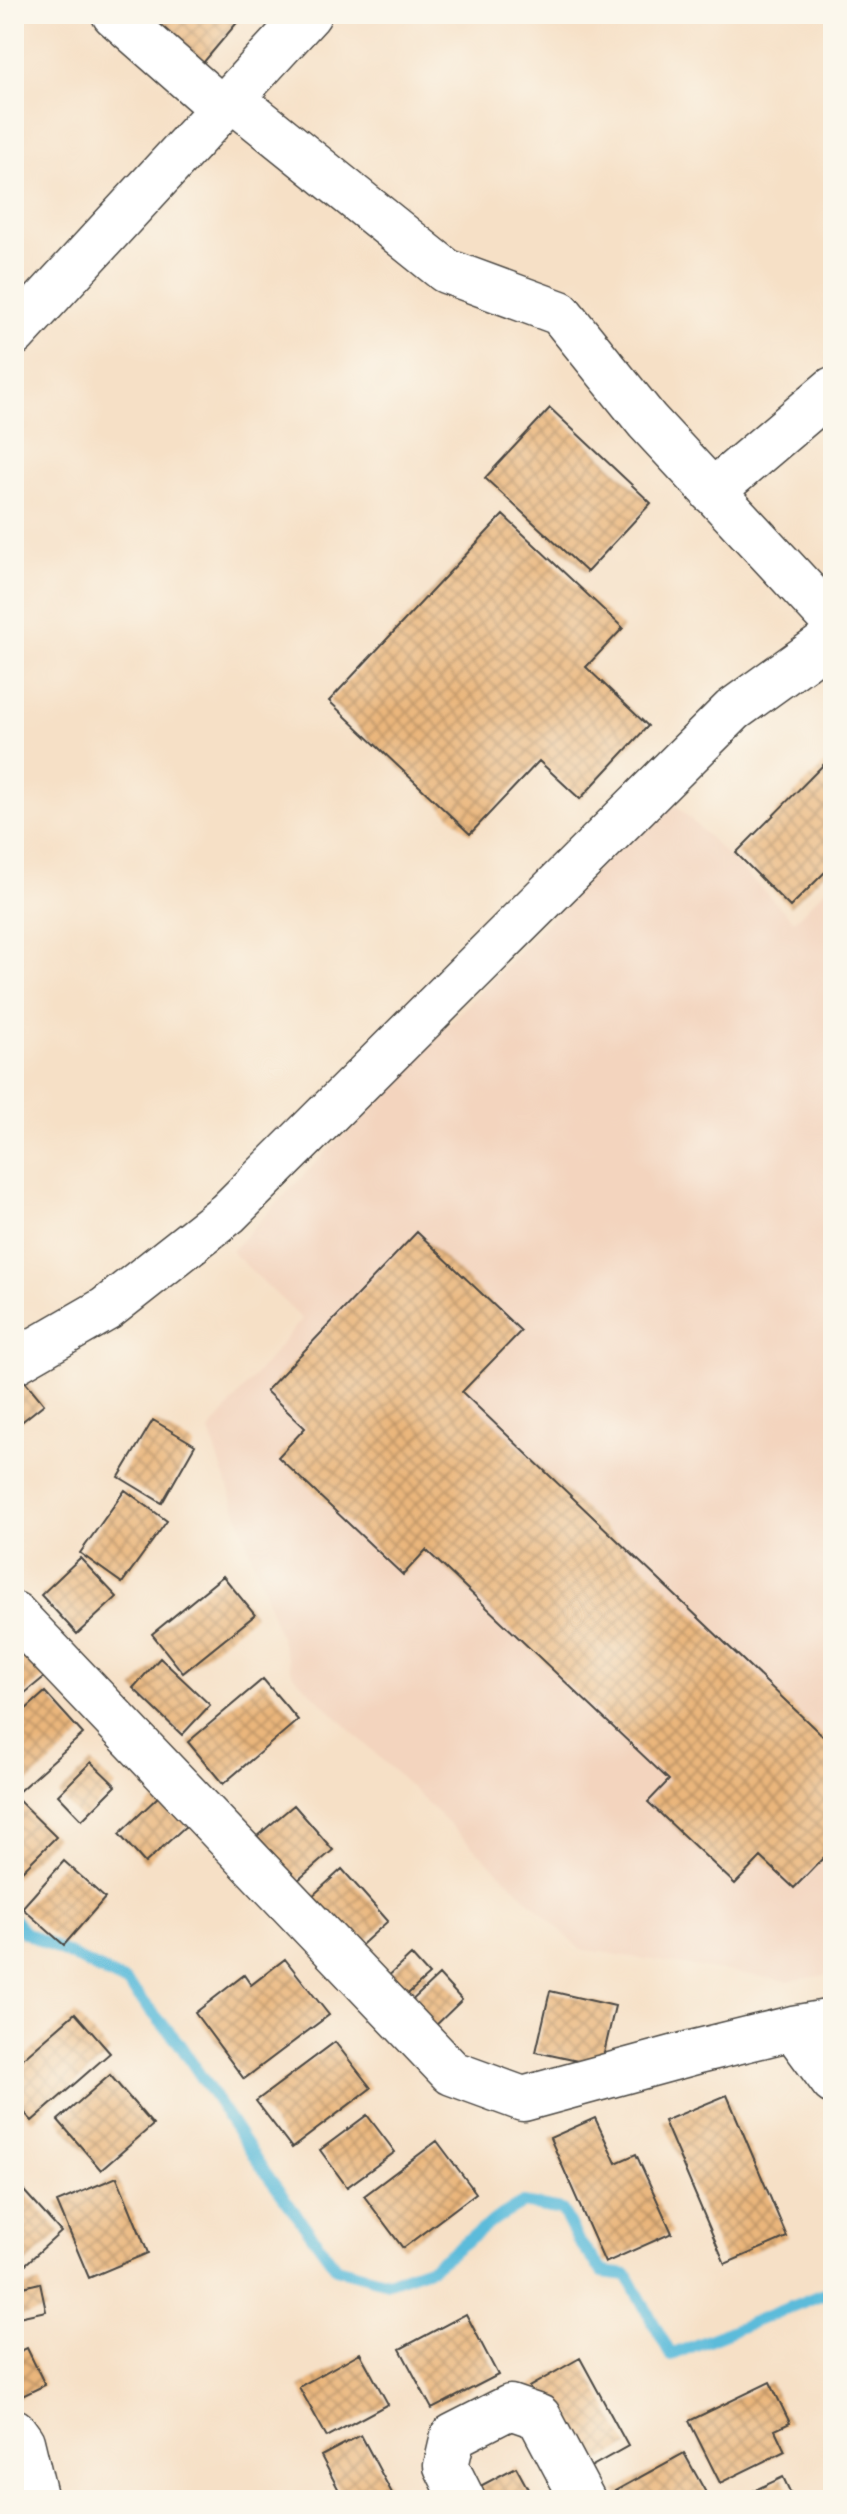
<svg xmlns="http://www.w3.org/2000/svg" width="847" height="2514" viewBox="0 0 847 2514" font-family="Delius,sans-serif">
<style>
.built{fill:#f3d4be}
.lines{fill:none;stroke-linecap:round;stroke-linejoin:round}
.stream{stroke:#5bbbda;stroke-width:12}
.building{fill:url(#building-cross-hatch)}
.minor-casing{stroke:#494642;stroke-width:47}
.minor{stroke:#fff;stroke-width:44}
</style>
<defs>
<pattern id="building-cross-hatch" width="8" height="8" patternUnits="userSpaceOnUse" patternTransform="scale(2)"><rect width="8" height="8" fill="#eab67c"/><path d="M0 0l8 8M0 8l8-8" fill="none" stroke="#be9466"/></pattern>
</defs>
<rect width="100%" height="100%" fill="#fbf7ec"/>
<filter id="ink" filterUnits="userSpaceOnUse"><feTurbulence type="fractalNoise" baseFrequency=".0125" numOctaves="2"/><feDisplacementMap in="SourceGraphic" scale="16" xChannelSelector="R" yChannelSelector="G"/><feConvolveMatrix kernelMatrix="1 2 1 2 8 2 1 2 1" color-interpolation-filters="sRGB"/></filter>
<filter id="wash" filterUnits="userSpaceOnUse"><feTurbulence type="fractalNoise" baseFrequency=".006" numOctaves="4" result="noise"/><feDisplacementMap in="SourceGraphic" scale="32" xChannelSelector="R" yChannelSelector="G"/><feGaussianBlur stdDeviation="1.8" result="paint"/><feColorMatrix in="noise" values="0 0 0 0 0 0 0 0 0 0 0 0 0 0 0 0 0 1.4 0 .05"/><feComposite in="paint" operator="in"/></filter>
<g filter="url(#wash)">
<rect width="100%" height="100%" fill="#f6e0c6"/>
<path class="built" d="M668 797 794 921 833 882V1974L789 1981 580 1949 293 1675 209 1431 302 1319 231 1251Z"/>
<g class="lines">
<path class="stream" d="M14 1919 24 1932 127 1983 178 2042 262 2168 336 2268 388 2282 432 2267 497 2218 523 2203 562 2210 577 2239 603 2272 627 2275 671 2355 833 2290"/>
</g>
<g id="blocks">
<path class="building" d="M165 14H236L241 18 198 69 151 29Z
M550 408 651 503 587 572 485 478Z
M503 515 623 628 586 667 648 726 580 799 539 761 470 834 329 701Z
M833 755V864L790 907 736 853Z
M417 1232 521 1331 462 1392 833 1746V1854L830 1851 794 1888 761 1857 735 1884 648 1802 669 1780 426 1550 403 1575 278 1457 305 1428 266 1391Z
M20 1375 44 1404 14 1428V1379Z
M153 1420 195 1445 162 1503 119 1477Z
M125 1490 167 1521 122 1583 80 1553Z
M80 1558 117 1597 77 1634 41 1595Z
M223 1576 255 1615 183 1673 152 1634Z
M14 1638 54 1669 14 1702Z
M160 1658 210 1705 182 1735 133 1688Z
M263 1679 298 1720 223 1784 188 1742Z
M45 1692 83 1734 19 1791 14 1785V1720Z
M91 1762 116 1786 82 1820 58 1795Z
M160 1795 187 1825 145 1863 119 1834Z
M14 1796 56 1837 14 1879Z
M294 1805 333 1850 297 1881 257 1836Z
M64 1861 105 1898 64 1945 22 1908Z
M342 1869 388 1921 356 1950 310 1898Z
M411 1955 429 1975 401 2000 383 1981Z
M285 1959 329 2015 244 2079 195 2013 244 1975 251 1985Z
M439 1975 462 2000 429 2032 405 2007Z
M550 1991 615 2006 601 2066 536 2052Z
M75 2013 110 2053 32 2121 14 2101V2066Z
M335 2042 371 2088 292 2148 256 2101Z
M110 2075 153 2125 101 2170 58 2120Z
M727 2095 787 2237 725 2264 664 2121Z
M367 2115 395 2152 347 2187 320 2150Z
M595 2118 616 2163 636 2154 672 2233 605 2263 550 2138Z
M437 2141 476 2193 403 2248 364 2196Z
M117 2177 148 2253 89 2278 57 2202Z
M16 2182 61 2232 18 2271 14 2266Z
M40 2283 46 2311 14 2318V2289Z
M466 2314 498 2375 432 2409 400 2349Z
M27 2348 45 2385 14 2400V2354Z
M360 2353 388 2404 327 2437 299 2387Z
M580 2358 628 2446 578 2474 529 2387Z
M770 2382 790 2423 775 2430 785 2451 720 2483 689 2421Z
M361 2435 393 2495 383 2500H344L321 2456Z
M684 2453 710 2500H620L615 2491Z
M516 2467 534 2500H476L471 2491Z
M783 2477 794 2500H734Z"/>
</g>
</g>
<g filter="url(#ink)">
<use href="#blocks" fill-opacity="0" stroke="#494642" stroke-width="2"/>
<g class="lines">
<defs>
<path id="minor" d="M114 14 221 108
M231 98 446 271 560 313 647 421 833 621
M14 334 309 14
M712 492 833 389
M14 1362 106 1309 228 1213 733 710 833 638
M14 1614 452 2073 523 2099 695 2052 793 2028 833 2021
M793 2028 833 2082
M14 2431 22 2442 36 2500
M463 2500 446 2466 453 2436 510 2407 539 2417 583 2500"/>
</defs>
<use href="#minor" class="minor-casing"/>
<use href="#minor" class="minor"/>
</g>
</g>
<rect width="847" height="2514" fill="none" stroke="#fbf7ec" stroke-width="48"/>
</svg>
